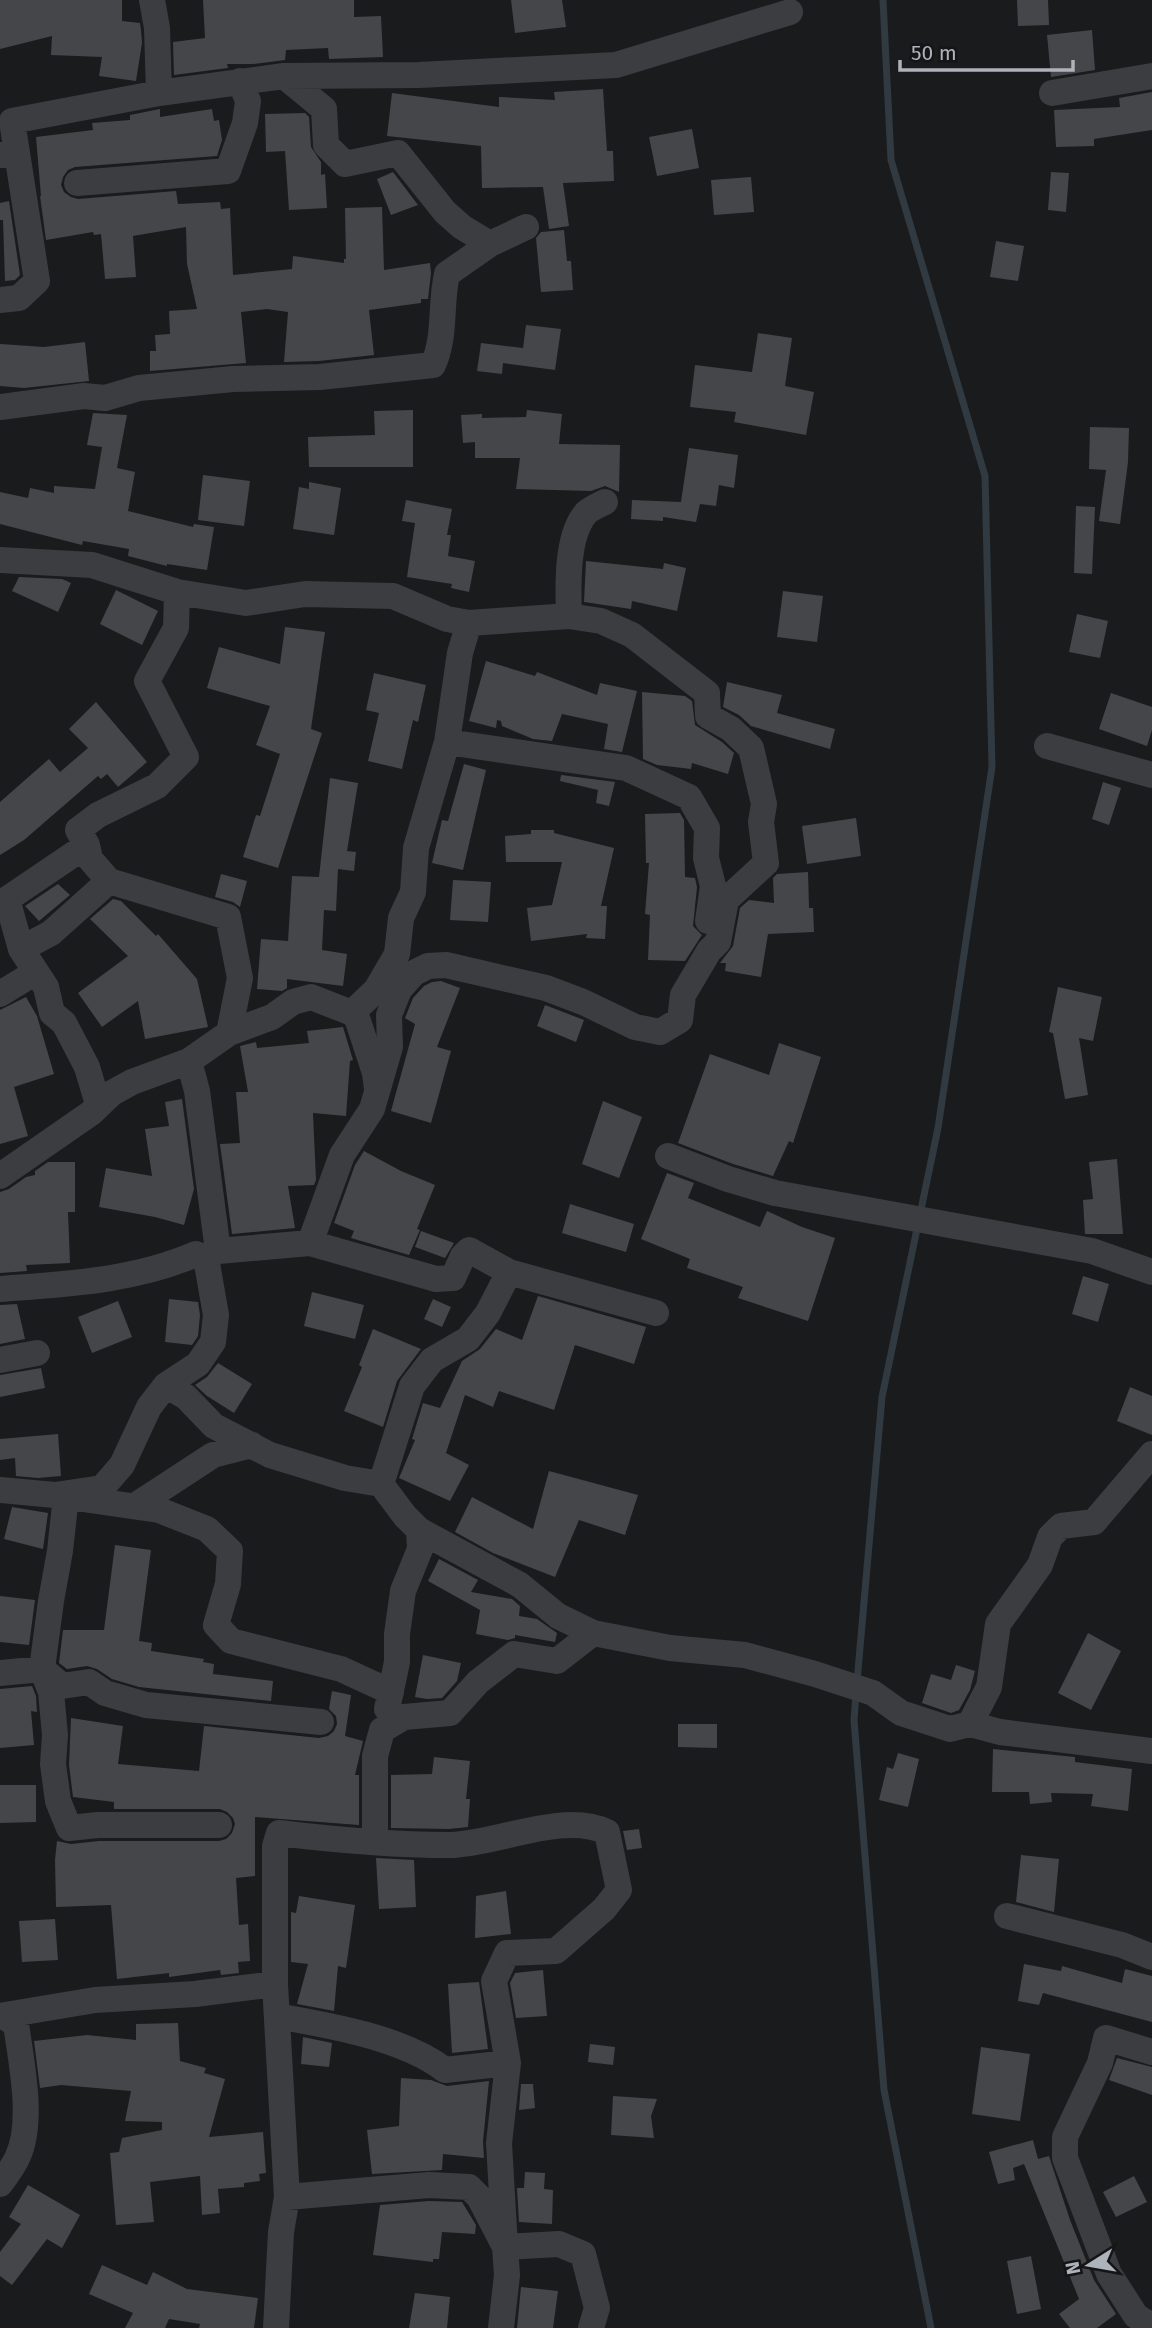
<svg xmlns="http://www.w3.org/2000/svg" width="1152" height="2328" viewBox="0 0 1152 2328" font-family="'Fira Sans',sans-serif">
<style>
.lines{fill:none;stroke-linecap:round;stroke-linejoin:round}
.stream{stroke:#313a40;stroke-width:7}
.building{fill:#454649}
.minor{stroke:#3c3d41;stroke-width:26}
</style>
<rect width="100%" height="100%" fill="#1a1b1d"/>
<g class="lines">
<path class="stream" d="M857 1682 882 1397 938 1128 992 767 985 476 891 160 883 0
M856 1694 854 1720 884 2090 931 2328"/>
</g>
<path class="building" d="M0 0H122V21L140 23 141 30 142 43 136 81 99 76 102 57 51 55 52 36 0 49Z
M203 0H354V17L381 16 383 57 329 59 328 48 286 50 285 60 253 64H227L228 68 174 75 173 42 205 38Z
M511 0H562L566 27 515 33Z
M1017 0H1048L1049 25 1018 26Z
M1092 30 1095 70 1051 77 1047 35Z
M603 89 607 151H613L614 181 563 183 569 226 549 229 543 187 482 188 481 146 387 136 392 93 499 107V97L555 100 554 92Z
M1152 92V130L1094 139V146L1056 147 1054 110 1120 107 1119 98Z
M160 109V117L212 109 214 121 219 120 222 140 217 156 75 167 68 170 63 177 61 185 64 192 71 197 78 199 176 191 178 204 220 202 221 209 230 208 233 275 292 269 293 256 344 263V259H346L345 208 382 207 384 270 430 263 431 273 428 299H421V303L369 310 374 355 319 361 284 362 288 312 267 309 241 312 246 363 150 371V351H156L155 335 170 334 169 311 197 309 187 264 186 227 133 236 136 277 105 279 101 234 94 235 93 232 46 240 40 196H41L36 137 93 130 92 123 130 120V115Z
M305 113 309 117 311 147 321 162V175L325 174 327 208 289 210 285 151 266 152 265 114Z
M692 129 699 168 657 176 649 137Z
M393 172 418 205 391 215 377 179Z
M1051 172 1069 173 1066 212 1048 210Z
M751 177 754 212 714 215 711 180Z
M9 201 20 275 15 280 5 281 3 220H0V203Z
M564 230 567 261H571L573 290 541 292 536 238 541 232Z
M996 241 1024 246 1018 281 990 277Z
M526 325 561 329 555 370 503 363 502 374 477 371 481 343 523 348Z
M758 333 792 338 785 386 814 392 806 435 734 422 736 412 690 407 695 365 752 372Z
M85 342 89 381 24 388 0 386V344L44 347Z
M413 410V467H309L308 437 375 435 374 411Z
M527 410 562 414 559 444 620 445 619 492 605 486 591 491 516 489 520 458H475V442L463 443 461 415 482 414V418L526 417Z
M93 413 127 415 117 468 135 472 128 511 193 527 194 524 214 527 207 570 167 564V566L128 556 129 549 83 541 82 545 0 524V492L28 498 30 488 54 493V486L95 489 102 447 87 445Z
M1090 427 1129 428 1128 462 1120 524 1099 521 1106 470 1089 469Z
M689 448 738 455 734 488 719 485 716 506 700 504 696 522 663 517V521L631 519 632 500 681 502Z
M203 475 250 481 244 526 198 520Z
M309 482 341 488 334 535 293 529 299 487 309 489Z
M406 500 452 509 447 535H451L448 556 475 561 469 592 451 588 452 584 407 577 415 523 402 521Z
M1076 506 1095 507 1092 574 1074 573Z
M586 561 663 569 664 563 686 568 677 611 632 601 631 609 584 602Z
M19 577 62 579 71 583 58 612 12 591Z
M116 590 158 611 142 645 100 624Z
M783 591 823 596 817 642 777 637Z
M1077 614 1108 621 1100 658 1069 652Z
M285 627 325 632 311 729 322 733 278 868 243 857 256 815 260 816 280 754 256 745 270 706 207 688 219 647 280 664Z
M486 661 535 676 537 672 597 695 600 683 637 691 622 752 604 749 608 724 562 714 552 741 533 739 502 726 501 721 497 720 496 728 469 721Z
M374 673 426 685 418 722 413 720 402 769 368 761 379 713 366 710Z
M727 682 782 695 777 713 835 729 830 749 751 726 739 715 723 707Z
M642 692 685 696 692 701 695 725 722 742 734 753 728 774 692 763 691 769 657 765 643 759Z
M1111 693 1152 707V730L1147 746 1099 729Z
M96 702 147 762 118 787 107 774 101 779 98 776 24 840 0 855V802L49 759 60 772 88 748 69 729Z
M464 764 486 770 463 870 432 863 442 820 448 821Z
M561 775 615 782 609 806 596 803 598 790 560 781Z
M330 778 358 783 347 851 356 852 354 871 338 869 336 911 324 910 322 950 347 954 343 986 287 979V988L282 991 257 989 261 939 288 941 292 876 319 877Z
M1103 782 1121 788 1109 825 1092 819Z
M680 813 684 820 685 877 695 878 697 887 693 926 702 935 685 961 648 960 650 915 645 914 649 863H646L645 814Z
M856 818 861 856 807 864 802 826Z
M531 830H554V833L614 848 601 906H607L605 939 586 938 587 934 531 941 527 908 552 905 562 862H506L505 836 531 834Z
M808 872 809 908H813L814 932 768 934 761 977 725 971 726 963H720L733 946 740 908 749 900 774 903 773 878 777 874Z
M221 874 247 881 240 907 233 902 215 897Z
M453 880 491 882 488 922 450 920Z
M58 884 70 895 39 921 25 906Z
M113 899 121 901 156 936 158 934 197 979 208 1027 145 1039 138 1001 102 1027 78 993 128 956 90 919Z
M441 981 460 988 437 1047 451 1051 431 1123 391 1111 415 1024 405 1018 413 998 424 986 432 982Z
M1058 987 1102 997 1093 1041 1079 1038 1088 1095 1065 1099 1053 1033 1049 1032Z
M26 997 37 1016 54 1074 14 1087 28 1136 0 1144V1010Z
M545 1005 584 1020 576 1042 537 1026Z
M343 1027 353 1060 350 1061 346 1116 313 1113 316 1180 314 1185 288 1186 295 1228 232 1234 220 1144 240 1143 236 1092H248L240 1046 256 1042 257 1048 309 1043 307 1031Z
M779 1043 821 1057 793 1143 789 1141 773 1176 733 1164 678 1143 710 1054 769 1075Z
M182 1099 194 1189 184 1225 155 1217 99 1207 106 1168 152 1176 145 1129 169 1126 165 1102Z
M603 1101 642 1117 619 1178 582 1164Z
M364 1151 401 1171 435 1185 417 1229 420 1230 409 1255 351 1238 354 1231 334 1223 355 1165Z
M1117 1159 1123 1234H1085L1083 1200 1093 1199 1089 1162Z
M48 1162H75V1212H68L70 1263 26 1265 27 1271 0 1273V1192L9 1189 26 1177 35 1175V1171Z
M667 1173 694 1183 688 1198 760 1227 767 1211 802 1227 835 1238 808 1321 738 1298 743 1287 687 1268 690 1259 641 1239Z
M570 1204 634 1224 626 1252 562 1233Z
M421 1231 454 1243 445 1258 415 1247Z
M1083 1276 1109 1284 1098 1322 1072 1314Z
M312 1292 364 1305 355 1339 304 1326Z
M538 1296 646 1327 634 1364 575 1345 554 1410 499 1391 493 1407 465 1395 446 1453 469 1465 450 1501 399 1478 415 1440 412 1439 423 1403 440 1408 462 1361 480 1349 496 1329 522 1340Z
M169 1299 198 1302 200 1315 198 1336 192 1345 165 1342Z
M433 1299 451 1307 442 1327 424 1319Z
M118 1301 132 1337 92 1353 78 1317Z
M17 1304 25 1339 0 1344V1305Z
M373 1329 421 1349 397 1381 383 1427 344 1411 362 1367 359 1365Z
M218 1363 252 1384 234 1413 207 1396 195 1385 207 1377Z
M41 1368 45 1388 0 1397V1375Z
M1130 1387 1152 1396V1435L1117 1421Z
M58 1434 61 1476 38 1478 16 1476 15 1458 0 1460V1439Z
M549 1471 638 1495 625 1535 579 1520 555 1577 493 1553 455 1532 472 1497 533 1529Z
M12 1507 48 1513 43 1549 4 1539Z
M115 1545 151 1550 139 1641 152 1643 151 1651 204 1659 203 1662 214 1664 213 1674 273 1681 271 1701 139 1687 112 1679 97 1669 87 1666 67 1669 59 1663 63 1630H104Z
M439 1559 478 1580 471 1592 512 1599 520 1606 519 1616 537 1619 557 1633 555 1642 515 1635V1638L508 1640 476 1634 480 1610 428 1581Z
M0 1596 35 1600 29 1645 0 1642Z
M1088 1633 1121 1651 1091 1710 1058 1693Z
M423 1655 461 1663 457 1681 442 1698 427 1699 415 1697Z
M956 1665 975 1671 970 1690 959 1710 951 1713 922 1703 931 1674 951 1680Z
M32 1686 36 1696 37 1712 31 1711 34 1745 0 1748V1689Z
M332 1691 351 1695 345 1736 363 1741 355 1775H359V1825L255 1817V1876L236 1878 239 1925 248 1924 250 1961 238 1962 239 1973 221 1975 220 1970 169 1977V1973L117 1979 111 1905 56 1907 55 1860 57 1841 71 1844 99 1841H219L226 1839 232 1833 235 1824 233 1818 227 1812 220 1809H114V1802L73 1797 69 1765 71 1718 123 1726 118 1764 199 1771 204 1726 319 1738 328 1736 334 1731 337 1724 336 1716 329 1709Z
M678 1724H717V1748L678 1747Z
M993 1749 1075 1757V1762L1132 1769 1128 1811 1091 1806 1093 1794 1051 1793 1052 1802 1030 1804 1029 1792H992Z
M898 1753 919 1759 908 1807 879 1800 887 1767 893 1769Z
M434 1757 470 1761 466 1799H470L468 1827 449 1829 391 1828V1775L432 1774Z
M0 1785H36V1822L0 1823Z
M639 1829 642 1848 627 1850 623 1831Z
M1021 1855 1059 1859 1054 1912 1016 1902Z
M376 1858 414 1860 416 1907 379 1909Z
M506 1891 511 1934 475 1938 476 1896Z
M299 1896 355 1905 346 1968 338 1966 334 2011 297 2004 308 1964 291 1962V1912L296 1913Z
M55 1919 58 1960 22 1962 19 1921Z
M1024 1964 1061 1971 1062 1966 1122 1983 1125 1969 1152 1976V2022L1043 1993 1039 2005 1018 2001Z
M543 1970 547 2016 516 2018 510 1983 515 1973Z
M479 1982 488 2049 452 2053 448 1984Z
M178 2023 180 2061 206 2068 204 2073 225 2079 209 2137 263 2132 266 2173 259 2174 260 2181 244 2183V2187L218 2189 220 2213 202 2215 200 2176 150 2182 154 2222 116 2225 110 2153 119 2152 122 2138 162 2130V2122L125 2121 131 2091 61 2085 40 2088 34 2041 87 2035 136 2040V2024Z
M303 2037 332 2043 329 2067 301 2064Z
M590 2044 615 2047 613 2065 588 2062Z
M981 2047 1030 2054 1020 2121 972 2114Z
M1117 2058 1152 2067V2095L1109 2080Z
M401 2078 431 2080 447 2086 489 2081 483 2141 484 2158 443 2154 442 2170 372 2174 367 2130 399 2126Z
M521 2084H533L535 2108 519 2110Z
M613 2096 657 2099 651 2116 654 2138 611 2135Z
M1033 2140 1038 2159 1049 2156 1070 2220 1094 2280 1116 2314 1097 2328H1070L1059 2314 1079 2299 1024 2164 1013 2168 1015 2180 998 2184 989 2152Z
M525 2172 545 2173 544 2189 553 2190 552 2224 519 2222 517 2188H524Z
M1134 2176 1147 2202 1116 2217 1103 2192Z
M28 2185 80 2215 62 2248 47 2239 12 2285 0 2276V2252L21 2224 9 2217Z
M429 2201 462 2202 476 2225 475 2234 442 2232 439 2259H433V2262L373 2255 380 2205Z
M1031 2256 1041 2309 1017 2314 1007 2261Z
M102 2265 147 2285 153 2272 187 2289 258 2298 254 2328H199L200 2324 169 2319 165 2328H125L133 2313 89 2294Z
M521 2287 558 2291 553 2328H517Z
M415 2293 450 2297 447 2328H409Z"/>
<g class="lines">
<path class="minor" d="M152 0 157 28 159 93
M284 76 324 109 326 145 345 164 398 153 445 212 462 227 490 244
M1052 93 1152 76
M0 155 17 153 12 121 159 93 284 76 419 75 616 65 790 12
M77 183 228 171 245 123 248 101 240 81
M0 300 19 298 37 281 17 153
M0 407 84 396 105 398 139 388 233 379 320 377 433 365C446 337 440 304 447 274L490 244 526 227
M0 560 92 565 177 592 246 603 305 594 393 596 447 619 469 623 569 616 601 621 632 635 707 693 708 716 731 729 751 748 764 804 761 822 766 863 726 900 718 942 709 951 683 995 680 1020 660 1032 635 1027 583 1002 546 988 446 965 428 966 414 973 399 990 389 1015 390 1047 372 1109 342 1155 310 1243
M177 592 176 628 147 681 186 757 157 786 98 815 78 830 87 845 90 859 109 881 228 917 240 978 229 1033
M569 616C568 587 566 536 586 513 591 508 599 505 605 502
M447 742 626 768 689 797 707 828 706 858 713 886 708 921
M1047 746 1152 775
M7 899 21 949 46 987 52 1013 64 1023 87 1067 98 1104
M0 904 87 845
M21 949 51 933 109 881
M0 994 36 972
M189 1061 197 1091 218 1251
M377 1089 375 1073 357 1018 352 1013 376 990 397 954 401 918 413 892 416 848 447 742 460 653 469 623
M668 1156 728 1179 775 1193 1092 1251 1152 1272
M0 1176 91 1113 112 1093 132 1082 189 1061 229 1033 272 1017 293 1002 311 997 352 1013
M0 1289C66 1284 134 1281 196 1254L206 1258 218 1251 310 1243 436 1279 453 1278 463 1256 469 1250 509 1272 656 1313
M0 1360 37 1353
M166 1385 186 1397 214 1426 270 1455 345 1478 381 1484 405 1516 419 1530 520 1585 558 1616 593 1633 670 1648 745 1655 815 1674 873 1693 901 1713 950 1729 970 1724 1000 1732 1152 1751
M381 1484 412 1386 432 1360 468 1339 488 1313 509 1272
M0 1490 55 1495 102 1488 122 1465 149 1407 166 1385 198 1364 213 1342 216 1315 206 1258
M55 1495 159 1510 207 1529 230 1551 228 1584 216 1625 231 1641 341 1669 391 1692
M66 1496 60 1551 51 1601 42 1669 51 1692 55 1735 53 1764 58 1801 69 1828 98 1825H219
M135 1506 213 1455 252 1445
M0 1673 42 1669 62 1686 89 1682 105 1693 146 1705 321 1722
M387 1709 397 1662V1634L403 1591 420 1549 419 1530
M970 1724 989 1687 998 1624 1040 1565 1050 1537 1061 1526 1094 1522 1152 1454
M375 1842V1756L382 1730 404 1717 450 1713 478 1682 514 1654 557 1661 593 1633
M1007 1916 1122 1945 1152 1957
M0 2016 95 2000 195 1994 275 1984
M277 2016C328 2025 404 2038 445 2070L508 2063
M1152 2052 1106 2038 1100 2063 1065 2137V2158L1109 2274 1136 2316 1152 2326
M0 2184C6 2176 14 2166 18 2156 34 2121 21 2061 16 2024L3 2016
M287 2197 429 2185 469 2187 479 2197 505 2247 507 2275 501 2328
M276 2328 281 2232 287 2197 275 1984V1846L279 1833C336 1840 393 1845 450 1845 497 1844 563 1811 607 1832L619 1890 604 1909 556 1951 507 1953 494 1981 508 2063 499 2143 505 2247 559 2244 583 2254 597 2308 591 2328"/>
</g>
<g transform="translate(1089 2265) rotate(259)" stroke="#151518" stroke-width="5" paint-order="stroke">
<path d="M0-5L12 26L0 18L-12 26Z" fill="#aeb3bb"/>
<text y="-10" font-size="19" font-weight="bold" text-anchor="middle" fill="#aeb3bb">N</text>
</g>
<path d="M900 60v10h173v-10" fill="none" stroke="#aeb3bb" stroke-width="3.5"/>
<text x="911" y="60" font-size="21" fill="#aeb3bb" stroke="#151518" stroke-width="5" paint-order="stroke">50 m</text>
</svg>
